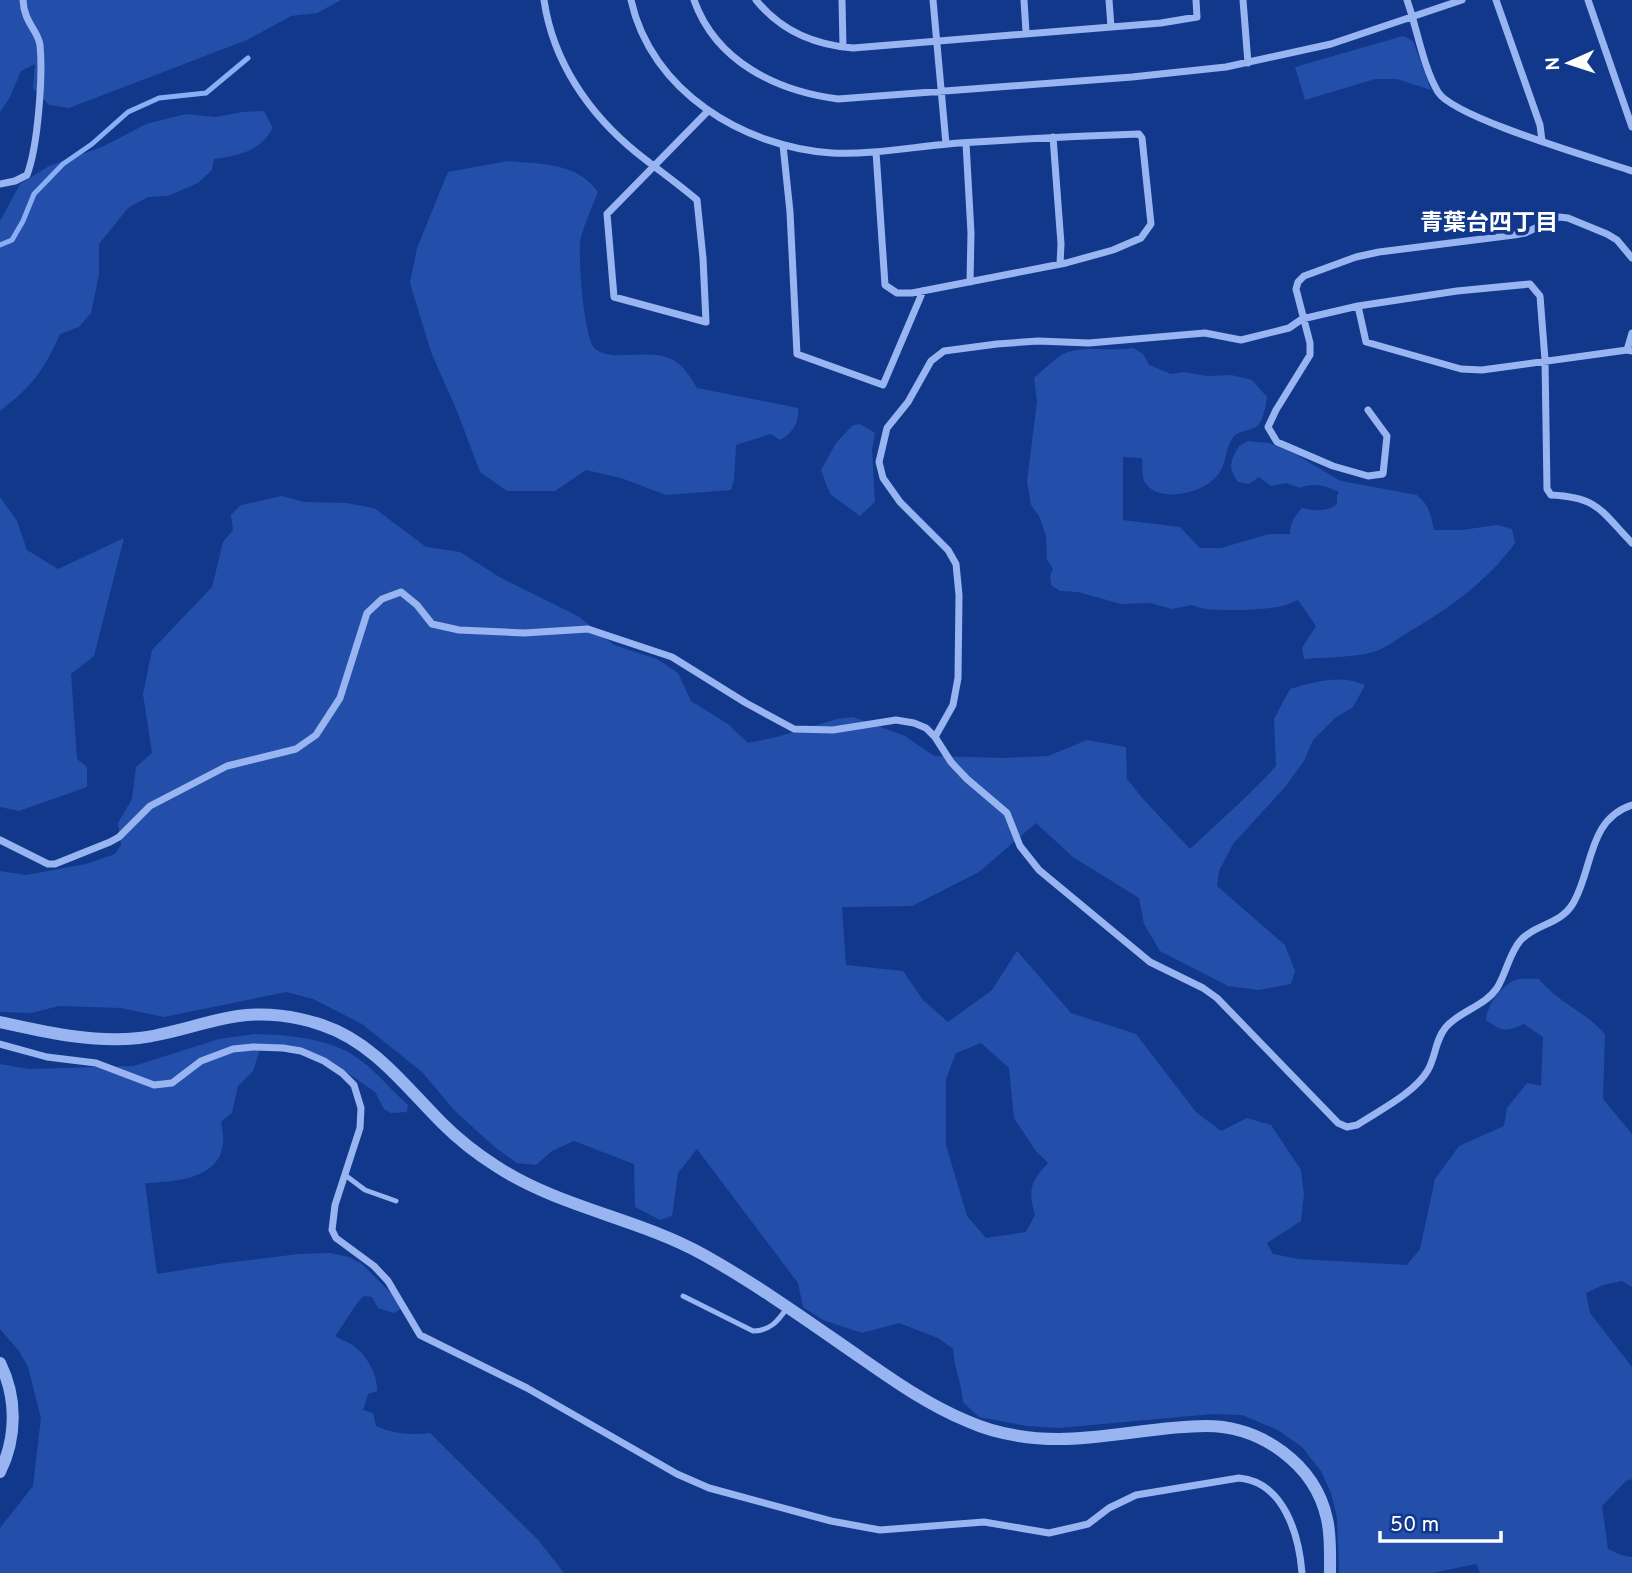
<svg xmlns="http://www.w3.org/2000/svg" width="1632" height="1573" viewBox="0 0 1632 1573" font-family="Overpass,'Noto Sans JP',sans-serif">
<style>
.green{fill:#234faa;fill-rule:evenodd}
.lines{fill:none;stroke-linecap:round;stroke-linejoin:round}
.stream{stroke:#89aef5;stroke-width:5}
.service{stroke:#98b5f1;stroke-width:5}
.minor{stroke:#98b5f1;stroke-width:7}
.tertiary{stroke:#98b5f1;stroke-width:12}
.labels{text-anchor:middle;dominant-baseline:central;stroke-width:7;stroke-linejoin:round;paint-order:stroke}
.neighbourhood-label{font-size:23px;font-weight:bold;fill:#fff;stroke:#11388b}
</style>
<rect width="100%" height="100%" fill="#11388b"/>
<path class="green" d="M0 0H341L317 13 291 16 247 40 69 108 49 105 33 88 35 64 21 71 9 99 0 112Z
M1403 36 1413 41 1431 90 1397 79H1375L1305 100 1295 67Z
M264 111 273 128C259 152 240 155 214 159L212 170 198 183 168 196 148 197 128 208 99 244V274L91 313 79 327 60 334C44 371 31 387 0 411V221L20 184 49 166 102 147 146 124 186 114 216 117 242 112Z
M508 161C540 164 577 162 598 192 592 207 585 222 581 237 577 253 584 339 595 349 602 354 612 356 621 355 661 354 676 350 697 388L798 408C799 423 793 433 780 440L771 434 736 445 734 480 731 490 666 495 621 478 586 470 555 491H507L480 472 457 411 431 352 410 283 417 248 448 172Z
M1133 348 1143 354 1149 365 1171 374 1184 372 1207 376 1231 375 1244 378 1252 380 1267 397C1266 405 1263 423 1256 427 1247 432 1238 430 1232 439 1224 451 1227 467 1215 478 1201 493 1160 503 1146 484 1141 478 1143 466 1142 458L1123 457V520L1180 527 1200 548H1221L1269 534H1290C1290 523 1294 517 1302 508 1314 511 1327 512 1337 504V495L1339 492C1326 486 1314 482 1300 488L1286 483 1271 486 1259 477 1249 484 1238 482C1227 467 1231 460 1239 446L1248 441 1269 443 1295 454 1341 481 1417 495C1429 505 1431 515 1434 530H1461L1498 525 1512 529 1515 543C1488 581 1447 610 1407 633 1398 638 1389 646 1379 650 1359 658 1326 657 1304 659L1302 648 1316 626 1298 600C1292 602 1287 605 1282 606 1266 610 1204 613 1192 605L1172 609 1150 603 1121 604 1078 592 1060 591 1051 585 1050 576 1053 569 1047 559 1046 536 1039 516 1031 505 1027 481 1037 401 1034 378C1042 371 1051 362 1060 356 1076 344 1113 352 1133 348Z
M860 424 875 433 872 450 875 502 860 516 830 494 821 470 836 443 853 425Z
M282 496 304 502 346 503 374 508 426 547 460 552 501 578 578 616 614 645 657 659 678 673 691 701 728 724 748 743 777 737 837 719 853 717 905 736 934 756 1003 758 1048 756 1087 740 1126 747 1127 779 1144 800 1190 849C1218 822 1249 796 1276 766L1274 719 1290 689C1315 682 1341 674 1365 685L1353 707 1335 718 1313 740 1304 761 1285 787 1233 844 1219 871 1217 886 1285 945 1295 971 1291 984 1259 990 1228 986 1160 951 1144 924 1139 898 1073 857 1036 823 979 872 912 906 842 907 846 965 903 971 923 1000 948 1022 992 990 1017 951 1071 1013 1136 1034 1196 1112 1221 1131 1247 1118 1271 1125 1301 1170 1304 1194 1301 1221 1267 1243 1273 1254 1299 1259 1407 1265 1420 1249 1435 1179 1459 1146 1504 1126 1507 1108 1527 1083 1541 1086 1543 1037 1524 1024C1505 1032 1503 1032 1486 1020 1487 1006 1498 990 1511 982 1519 977 1531 979 1539 979 1557 1002 1586 1012 1605 1034L1603 1099 1632 1134V1287L1622 1281 1603 1285 1586 1293 1590 1313 1632 1367V1479L1626 1481 1602 1506 1608 1549 1621 1555 1632 1557V1573H1480L1476 1564 1432 1573H1339L1337 1517 1331 1493 1321 1471 1302 1447 1278 1430 1242 1415 1213 1414 1058 1428 1027 1426 979 1417 963 1402C962 1384 954 1368 953 1349L938 1338 899 1323 862 1333 823 1320 803 1307 798 1283 697 1149 678 1173 672 1216 660 1220 635 1207 634 1164 574 1141 552 1151 536 1165 517 1163 497 1149 455 1111 422 1072 362 1024 313 999 286 992 164 1017 121 1008 59 1006 31 1013 0 1012V871L26 875 86 864 115 854 121 845 118 823 132 799 136 767 152 753 143 694 152 650 212 587 223 542 233 530 231 515 241 505ZM981 1043 1009 1068 1014 1118 1035 1150 1048 1163C1030 1182 1028 1190 1035 1215L1026 1232 986 1238 967 1216 946 1145V1079L956 1053Z
M0 497 17 521 27 550 58 569 124 538 94 656 71 674 77 759 87 767V787L19 811 0 807Z
M254 1034C285 1035 317 1037 346 1051 370 1063 388 1087 408 1105L407 1112 391 1113 384 1109 375 1092 329 1060 261 1046 253 1071 238 1086 232 1113 221 1122C222 1129 224 1137 223 1144 219 1180 172 1182 145 1183L157 1274 225 1263 299 1254 330 1253 349 1257 362 1264 397 1299 401 1309 393 1313 378 1308 372 1297 364 1296C355 1303 344 1325 335 1336 341 1340 350 1342 355 1347 367 1356 378 1376 377 1391L368 1394 363 1410 373 1413 376 1426C393 1434 412 1435 430 1433L539 1541 564 1573H0V1528L33 1486 41 1418 28 1367 19 1351 0 1329V1064L29 1069 134 1066 219 1039Z"/>
<g class="lines">
<path class="stream" d="M0 245 12 240 23 221 34 194 63 164 92 144 128 112 159 98 206 93 248 58"/>
<path class="service" d="M345 1175 365 1190 396 1201
M683 1296 753 1331C770 1331 778 1321 787 1308"/>
<path class="minor" d="M544 0C553 62 589 114 637 153 657 169 677 183 697 200L703 258 706 322 614 297 607 214 708 111
M631 0C651 91 743 147 832 153 874 155 917 146 959 143 1019 139 1079 136 1139 134L1142 138 1151 224 1141 238 1113 250 1066 263 912 293H897L885 285 876 152
M694 0C716 62 777 91 838 99L1132 77 1226 67 1331 44 1462 0
M756 0C781 31 814 45 853 48L1161 23 1197 17 1196 0
M842 0 843 47
M933 0 946 144
M1024 0 1026 32
M1109 0 1111 27
M1243 0 1248 63
M1407 0C1417 28 1423 67 1438 92 1454 118 1597 159 1632 171
M1496 0 1540 125 1542 141
M1588 0 1632 127
M1053 137 1061 244 1060 264
M966 143 971 233 970 282
M783 145 790 212 797 354 883 385 923 291
M0 184 15 181 27 175C38 146 43 76 40 45 38 30 24 23 23 0
M1627 350 1632 333
M1632 351 1627 350 1482 370 1461 369 1366 342 1358 306 1457 291 1530 284 1540 296 1545 360 1547 489 1551 495C1598 497 1601 511 1632 543
M1368 410 1387 436 1383 474 1368 476 1333 466 1277 442 1268 427 1276 410 1310 355V343L1296 289 1298 282 1304 276 1356 257 1379 252 1514 235 1525 233 1559 217 1568 218 1607 234 1617 240 1632 258
M935 737 953 705 958 678 959 595 956 564 948 550 900 502 883 478 879 462 887 428 908 402 931 361 944 351 997 344 1038 341 1089 343 1205 333 1241 340 1289 328 1302 319 1358 306
M0 840 48 864H55L110 842 119 837 150 806 227 766 296 749 316 735 340 698 367 613 382 599 401 592 417 605 432 624 459 630 524 633 588 629 672 657 746 703 794 729 833 730 896 720 914 723 926 728 935 737 951 762 967 779 1007 813 1020 846 1039 870 1150 962 1203 988 1217 998 1338 1123 1347 1127 1357 1125C1378 1111 1415 1093 1428 1070 1436 1056 1435 1040 1446 1027 1460 1011 1485 1006 1497 988 1506 974 1509 954 1520 941 1535 924 1559 925 1572 905 1593 872 1587 819 1632 805
M0 1044 47 1057 96 1063 154 1085 172 1083 201 1061 233 1049 253 1047 283 1048 301 1051 324 1061 342 1073 354 1085 361 1108 360 1128 335 1205 332 1230 336 1238 374 1266 388 1281 420 1335 527 1388 677 1474 709 1488 831 1521 880 1530 984 1522 1049 1533 1088 1524 1109 1508 1136 1495 1239 1478C1284 1482 1299 1535 1302 1573"/>
<path class="tertiary" d="M0 1022C46 1032 91 1043 139 1038 173 1034 204 1021 238 1016 265 1012 296 1016 322 1025 373 1042 405 1086 442 1123 458 1139 477 1154 496 1166 560 1208 638 1218 704 1255 756 1284 805 1319 854 1353 890 1378 926 1404 967 1421 996 1434 1028 1439 1059 1439 1108 1439 1157 1426 1206 1426 1261 1426 1315 1464 1327 1519 1331 1536 1330 1555 1330 1573
M0 1363C17 1397 17 1437 0 1472"/>
</g>
<g class="labels">
<g class="neighbourhood-label">
<text x="1489" y="224">青葉台四丁目</text>
</g>
</g>
<g transform="translate(1569 63) rotate(267)" stroke="#11388b" stroke-width="5" paint-order="stroke">
<path d="M0-5L12 26L0 18L-12 26Z" fill="#ffffff"/>
<text y="-10" font-size="19" font-weight="bold" text-anchor="middle" fill="#ffffff">N</text>
</g>
<path d="M1380 1531v10h121v-10" fill="none" stroke="#ffffff" stroke-width="3.5"/>
<text x="1390" y="1531" font-size="21" fill="#ffffff" stroke="#11388b" stroke-width="5" paint-order="stroke">50 m</text>
</svg>
